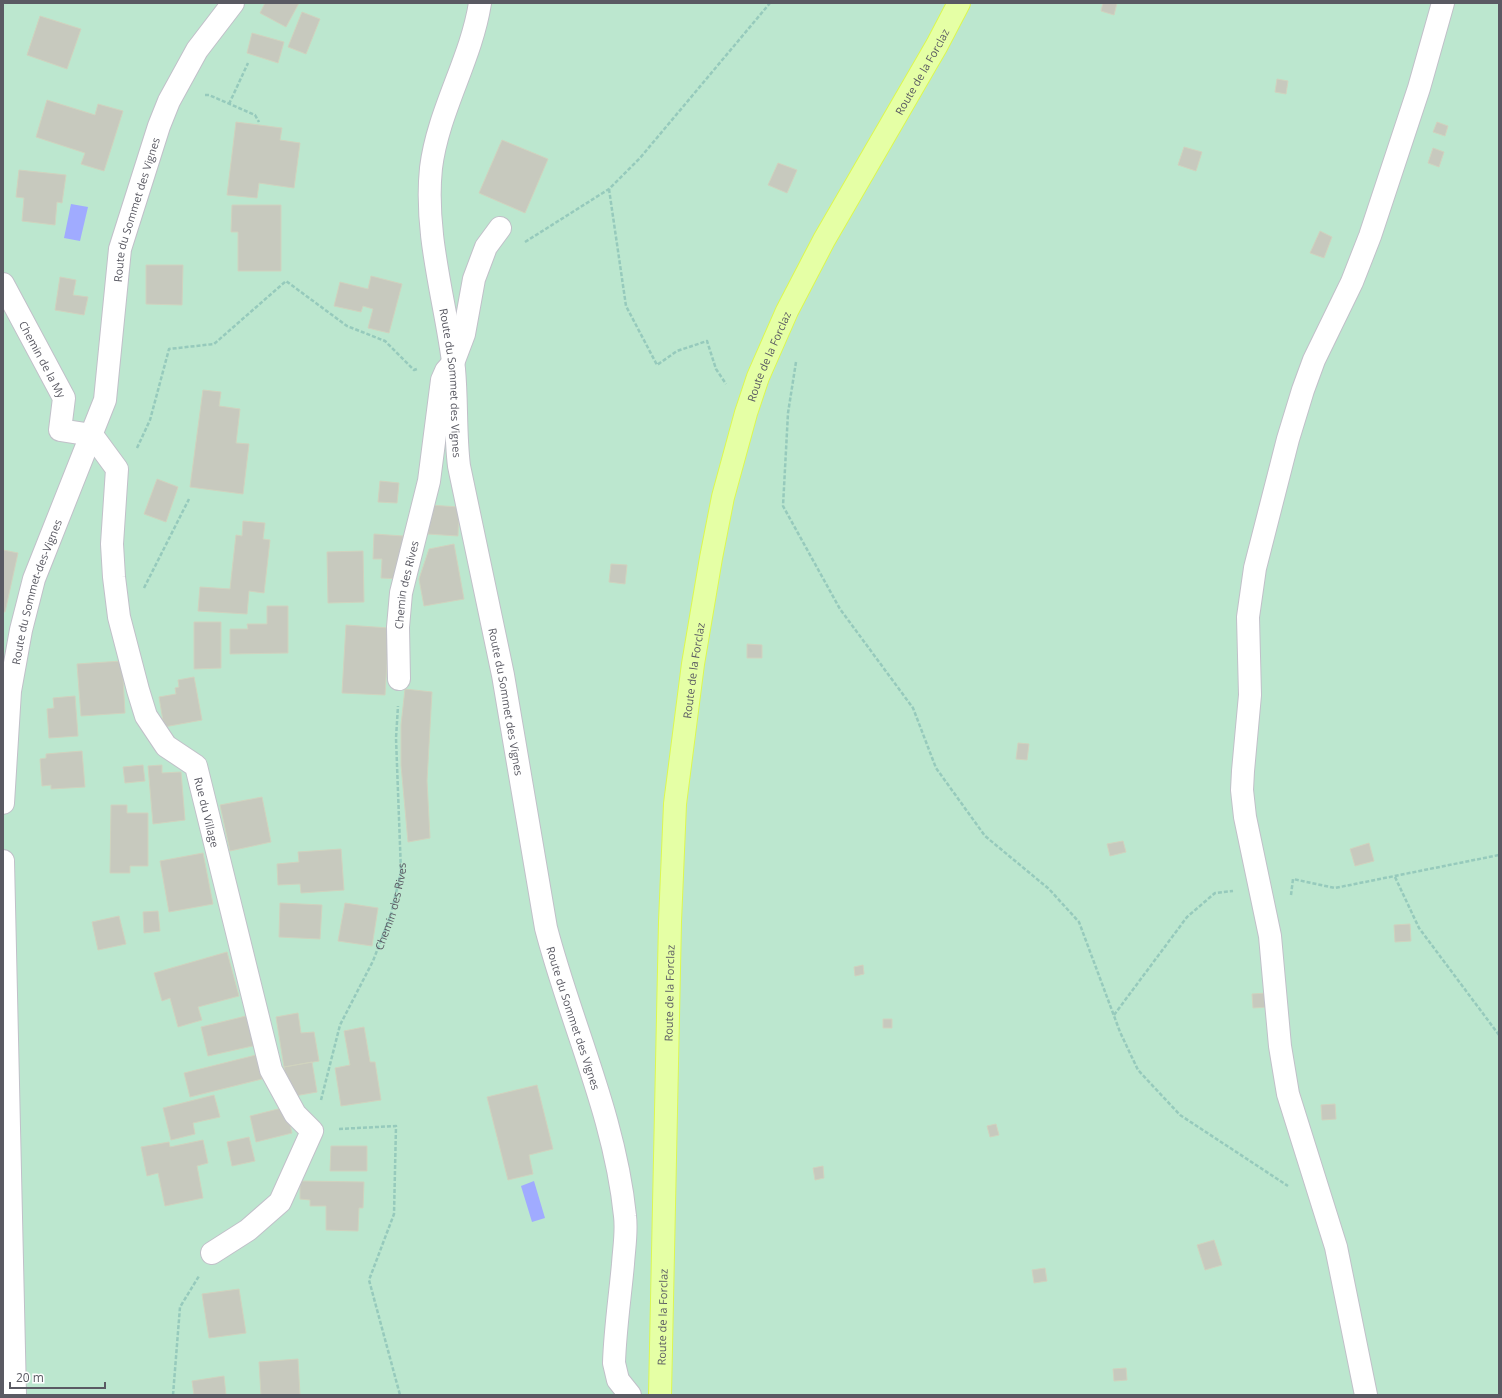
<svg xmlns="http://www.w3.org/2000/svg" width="1502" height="1398" viewBox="0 0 1502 1398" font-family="'Open Sans',sans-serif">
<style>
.green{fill:#bce7cf}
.water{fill:#a0abff}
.building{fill:#c7c9be;stroke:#d0d3bf}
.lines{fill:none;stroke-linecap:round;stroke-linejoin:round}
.minor-casing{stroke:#c1c0c9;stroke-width:24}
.major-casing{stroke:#dcf850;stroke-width:24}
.path{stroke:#96cabc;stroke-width:2.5;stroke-dasharray:4 2;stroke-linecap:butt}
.minor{stroke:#fff;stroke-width:22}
.major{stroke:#e5ffa5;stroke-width:22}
.labels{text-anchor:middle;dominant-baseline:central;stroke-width:3;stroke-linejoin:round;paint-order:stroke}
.street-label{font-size:11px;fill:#5a5a63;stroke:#fff}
</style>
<rect width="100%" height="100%" fill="#ebeee1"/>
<path class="green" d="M3 3H1499V1395H3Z"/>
<path class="water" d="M71 204 88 207 80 241 64 238Z
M534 1181 545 1218 532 1222 521 1186Z"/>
<path class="building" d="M265 3H299L286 27 260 13Z
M1103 3H1117L1114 15 1101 11Z
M302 12 320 19 306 54 288 47Z
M40 16 81 29 67 69 27 55Z
M252 33 284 42 278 63 247 53Z
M1277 79 1288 81 1286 94 1275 92Z
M47 100 95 115 98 104 123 111 104 171 81 164 85 153 36 137Z
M236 122 282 128 280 140 300 143 294 188 259 183 257 198 227 195Z
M1437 122 1448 126 1445 136 1433 132Z
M502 140 548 159 525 213 479 193Z
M1184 147 1202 152 1196 171 1178 165Z
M1433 148 1444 152 1439 167 1428 163Z
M778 163 797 170 787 193 768 185Z
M19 170 66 175 62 203 57 202 55 225 22 221 24 198 16 197Z
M232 205H281V271H238V232H231Z
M1320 231 1332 237 1324 258 1310 253Z
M146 265H183L182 305 146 304Z
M371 276 402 284 389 333 368 328 373 309 363 306 361 312 334 306 340 282 368 289Z
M60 277 76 280 73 295 88 297 84 315 55 310Z
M203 390 221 392 219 406 240 409 236 443 249 444 243 494 190 487Z
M157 479 178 487 166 522 144 514Z
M380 481 399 483 397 503 378 502Z
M429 505 459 507 458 536 428 534Z
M243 521 265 523 263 539 270 540 264 593 249 591 247 614 198 611 200 587 230 589 236 535 242 536Z
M374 534 403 536 401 579 381 578 382 559H373Z
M454 544 464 599 424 606 419 579 429 549Z
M3 550 18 553 5 612H3Z
M363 551 364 602 328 603 327 552Z
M611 564 627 565 625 584 609 582Z
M267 606H288V653L230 654V629H248L247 624H267Z
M194 622H221V668L194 669Z
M346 625 389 628 385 695 342 693Z
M747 644 762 645V658H747Z
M122 661 125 713 81 716 77 664Z
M194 677 202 720 164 727 159 697 176 694 175 688 179 687 178 680Z
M405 689 432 692 427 781 430 838 408 842 401 765V725Z
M75 696 78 736 49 738 47 709 54 708 53 698Z
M1018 743 1029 744 1027 760 1016 759Z
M82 751 85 787 51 789V785L42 786 40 759 46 758V754Z
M143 765 145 781 125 783 123 767Z
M162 765V773L181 772 185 820 153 824 148 766Z
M262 797 271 842 230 851 220 805Z
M111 805H127V813H148V866H130V873H110Z
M1123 841 1126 852 1110 856 1107 844Z
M1369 843 1374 861 1355 866 1350 849Z
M341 849 344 890 301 893 300 884 278 885 277 864 299 862 298 852Z
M203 853 213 904 169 912 160 861Z
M280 903 322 905 320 939 279 937Z
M345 903 378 908 372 946 338 941Z
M158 911 160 931 144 933 143 912Z
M119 916 126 944 98 950 92 922Z
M1410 924 1411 941 1395 942 1394 925Z
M227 952 239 996 198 1007 202 1020 178 1027 170 998 162 1001 154 973Z
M863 965 864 974 855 976 854 967Z
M1267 993 1269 1007 1253 1008 1252 994Z
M298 1013 301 1033 314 1032 319 1061 284 1067 276 1017Z
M250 1015 257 1045 208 1056 201 1027Z
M883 1019H892V1028H883Z
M364 1027 370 1062H375L381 1100 341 1106 335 1068 350 1065 344 1031Z
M256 1055 262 1079 190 1097 184 1073Z
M312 1062 317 1092 289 1097 284 1067Z
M537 1085 553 1149 529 1155 533 1174 508 1180 487 1097Z
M214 1095 220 1117 193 1123 195 1134 171 1140 163 1108Z
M1335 1104 1336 1119 1322 1120 1321 1105Z
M286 1107 292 1133 256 1142 250 1116Z
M996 1124 999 1135 990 1137 987 1126Z
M249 1137 255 1161 232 1166 227 1142Z
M203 1140 208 1163 197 1166 203 1198 165 1206 158 1173 147 1176 141 1147 169 1142 170 1147Z
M331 1146H367V1171H330Z
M823 1166 824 1178 815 1180 813 1168Z
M300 1181 364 1182 363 1208H359L358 1231 326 1230V1206H310V1200L300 1199Z
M1214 1240 1222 1265 1205 1270 1197 1245Z
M1045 1268 1047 1281 1034 1283 1032 1270Z
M239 1289 246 1333 209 1338 202 1294Z
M298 1359 300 1395H261L259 1362Z
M1126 1368 1127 1380 1114 1381 1113 1369Z
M224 1376 226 1395H194L192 1381Z"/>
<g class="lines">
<defs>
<g id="minor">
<path id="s2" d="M480 3C471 60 438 111 431 168 424 236 446 302 454 369 457 401 455 434 459 466L503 675 546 928C571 1024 615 1116 625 1216 627 1232 624 1248 623 1264 620 1297 615 1330 614 1363L618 1380 630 1395"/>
<path id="s3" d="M3 284 64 398 60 430 92 435"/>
<path id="s4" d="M92 435 117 469 112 544 114 577 119 617 138 690 146 716 166 746 196 766 271 1070 295 1114 312 1131 280 1202 248 1230 212 1253"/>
<path id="s5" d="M399 679 398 627 401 593 429 481 442 380 446 371 453 363 464 334 474 279 486 247 500 228"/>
<path id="s6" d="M3 803 10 691 21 630 34 579 105 400 120 249 159 126 169 101 197 50 233 3"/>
<path d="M3 861 15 1395"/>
<path d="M1366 1395 1336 1247 1288 1094 1280 1046 1270 936 1245 817 1242 790 1243 771 1250 695 1248 617 1255 568 1288 439 1303 390 1314 360 1352 282 1370 236 1419 88 1443 3"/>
</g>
<g id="major">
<path id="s7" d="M660 1395 670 922 675 804 693 664 711 558 723 497 746 413 758 377 787 311 824 240 937 45 959 3"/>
</g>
</defs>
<use href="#minor" class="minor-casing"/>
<use href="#major" class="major-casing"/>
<g class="path">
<path d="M205 95H209L255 115 259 122"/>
<path d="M229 104 248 63"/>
<path d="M609 189 626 306 657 365 677 351 707 341 716 369 726 384"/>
<path d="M525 242 609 189 640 158 770 3"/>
<path d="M796 362 788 413 783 506 840 609 913 708 936 768 985 836 1049 889 1079 922 1120 1032 1138 1070 1180 1115 1288 1186"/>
<path d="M137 448 150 420 169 349 214 344 286 281 347 326 385 341 414 370 417 369"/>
<path d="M144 588 189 499"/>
<path d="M1395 877 1419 928 1499 1035"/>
<path d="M1291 895 1293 879 1335 888 1499 855"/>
<path d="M1114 1015 1187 917 1215 893 1233 891"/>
<path id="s1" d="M321 1100 340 1025 373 961 391 914 401 872 396 738 398 706"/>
<path d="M339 1129 396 1126 394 1214 369 1280 400 1395"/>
<path d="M173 1395 180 1307 199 1276"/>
</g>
<use href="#minor" class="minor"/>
<use href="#major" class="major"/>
</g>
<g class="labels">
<g class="street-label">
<text stroke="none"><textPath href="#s7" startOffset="1374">Route de la Forclaz</textPath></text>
<text stroke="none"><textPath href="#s6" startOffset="613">Route du Sommet des Vignes</textPath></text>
<text stroke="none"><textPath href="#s7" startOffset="1050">Route de la Forclaz</textPath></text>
<text stroke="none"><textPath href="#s3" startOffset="85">Chemin de la My</textPath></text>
<text stroke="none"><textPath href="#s2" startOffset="389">Route du Sommet des Vignes</textPath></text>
<text stroke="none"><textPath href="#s5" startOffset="95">Chemin des Rives</textPath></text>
<text stroke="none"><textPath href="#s6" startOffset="215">Route du Sommet-des-Vignes</textPath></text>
<text stroke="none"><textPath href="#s7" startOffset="726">Route de la Forclaz</textPath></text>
<text stroke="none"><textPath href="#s2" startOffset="713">Route du Sommet des Vignes</textPath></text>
<text stroke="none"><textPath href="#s4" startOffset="413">Rue du Village</textPath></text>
<text stroke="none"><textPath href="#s1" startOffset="207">Chemin des Rives</textPath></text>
<text stroke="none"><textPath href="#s7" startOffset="402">Route de la Forclaz</textPath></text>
<text stroke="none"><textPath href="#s2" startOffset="1037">Route du Sommet des Vignes</textPath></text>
<text stroke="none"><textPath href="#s7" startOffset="78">Route de la Forclaz</textPath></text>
</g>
</g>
<rect width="1502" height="1398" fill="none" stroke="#5a5a63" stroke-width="8"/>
<path d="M10 1382v6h95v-6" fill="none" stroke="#5a5a63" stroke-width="2"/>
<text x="16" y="1382" font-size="12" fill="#5a5a63" stroke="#ffffff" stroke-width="3" paint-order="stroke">20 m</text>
</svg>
